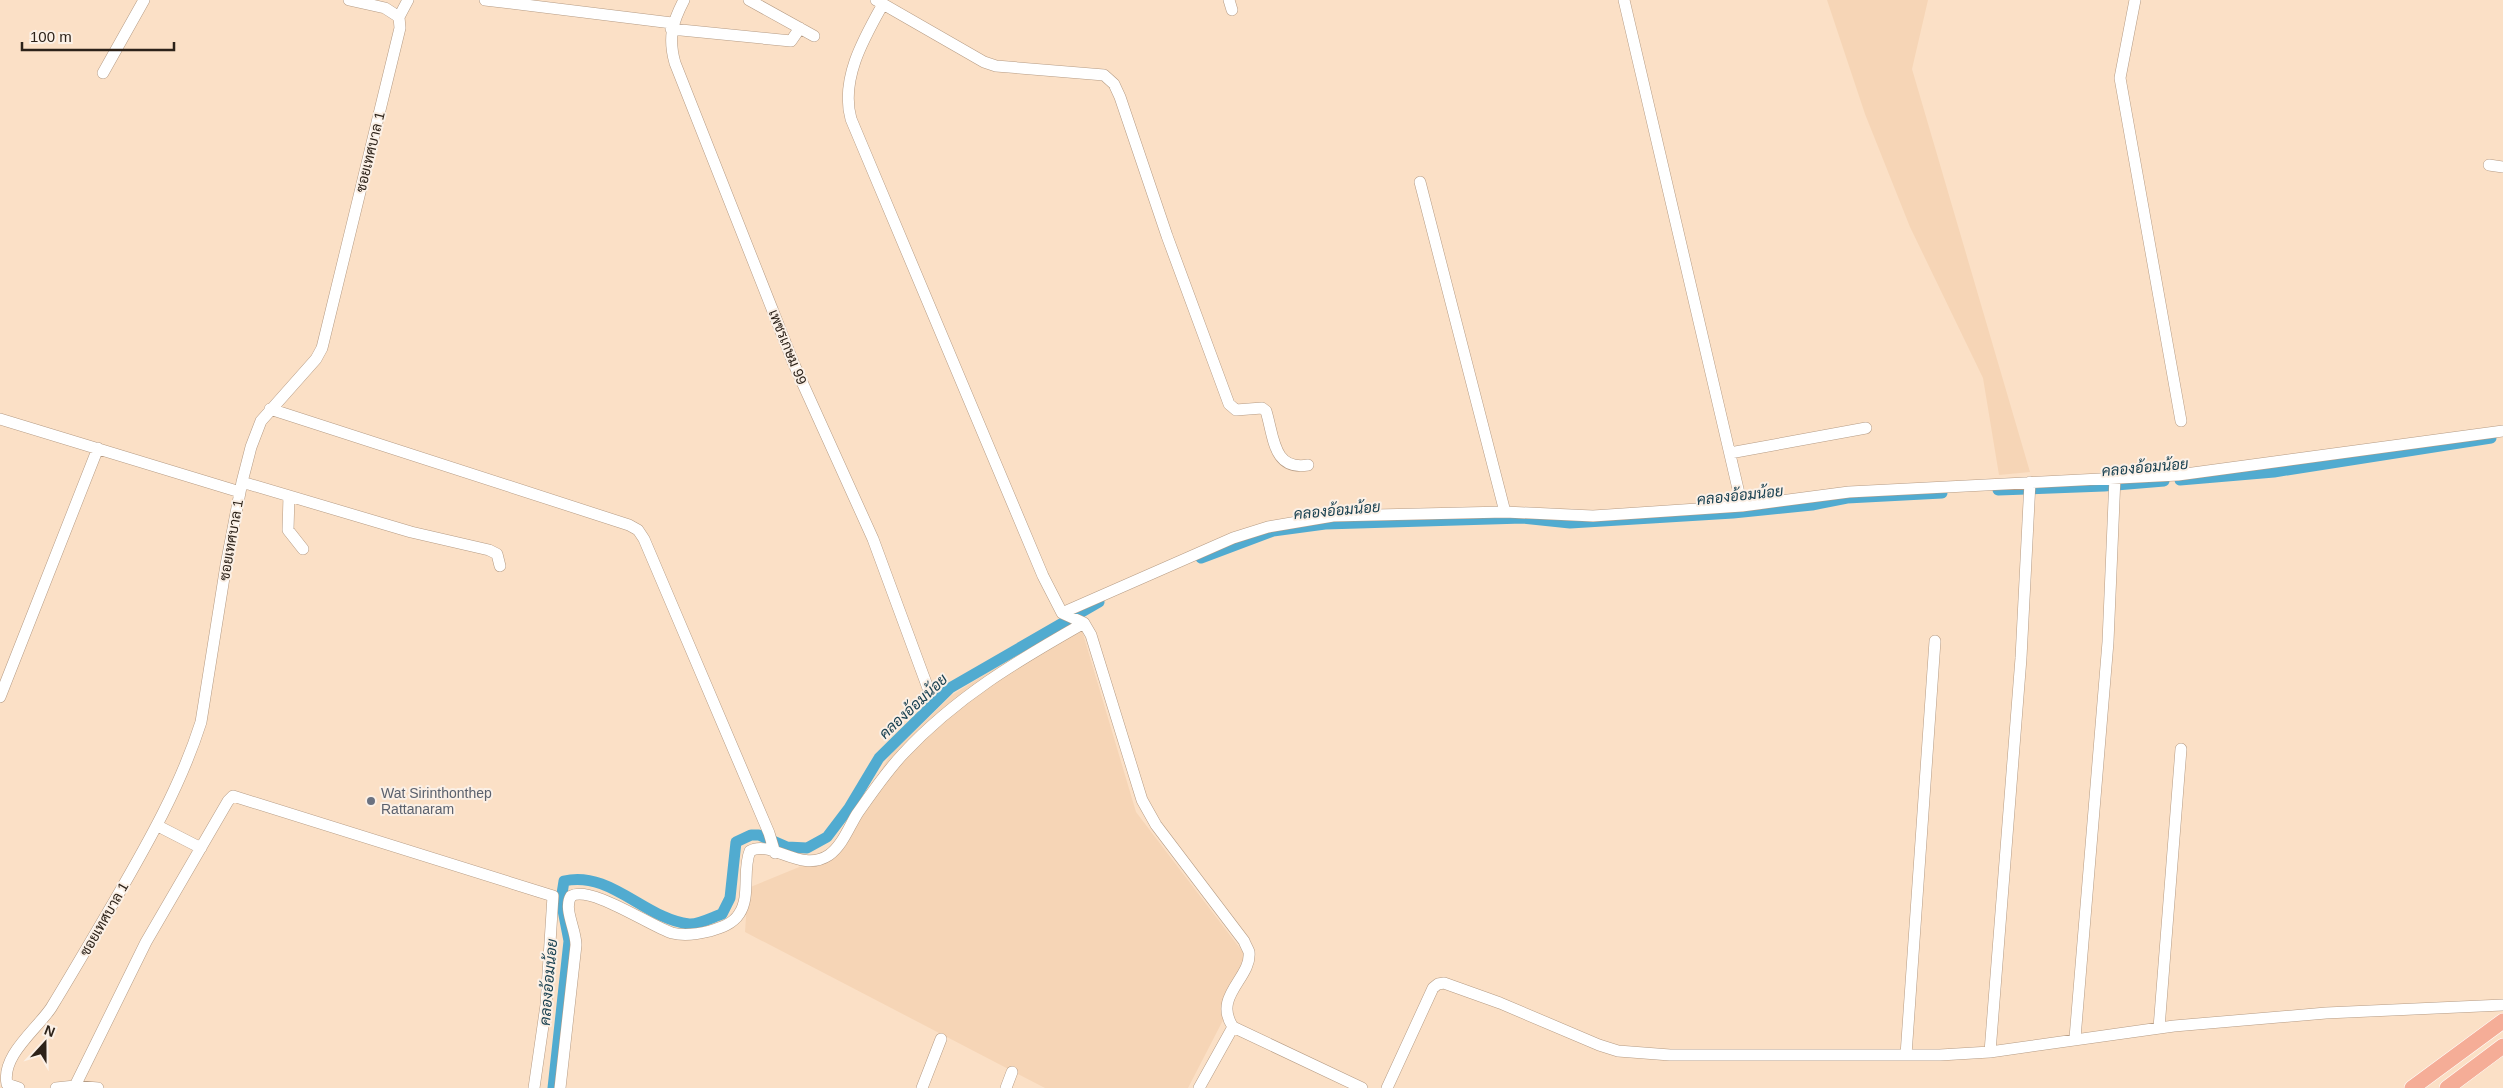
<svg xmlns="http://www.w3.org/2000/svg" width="2503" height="1088" viewBox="0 0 2503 1088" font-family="Arial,Sarabun,sans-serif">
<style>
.built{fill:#f6d5b6}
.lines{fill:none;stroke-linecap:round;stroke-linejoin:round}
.canal{stroke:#51abd0;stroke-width:11}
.minor-casing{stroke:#b59b84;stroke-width:12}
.major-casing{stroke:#fff;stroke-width:16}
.minor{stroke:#fff;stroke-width:11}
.major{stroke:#f5ad97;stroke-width:15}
.worship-dot{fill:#6b7280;stroke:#fbf0e6;stroke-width:2}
.labels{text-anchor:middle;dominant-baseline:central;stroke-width:4;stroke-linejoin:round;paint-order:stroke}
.street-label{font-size:14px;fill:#2c2219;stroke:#fbf0e6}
.worship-label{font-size:14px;fill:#5b616d;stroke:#fbf0e6;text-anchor:start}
.water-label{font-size:15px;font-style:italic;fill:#194151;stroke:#fbf0e6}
</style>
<rect width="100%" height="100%" fill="#fbe0c6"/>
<path class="built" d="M1827 0H1928L1912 69 2030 472 1999 475 1983 378 1910 227 1865 114Z
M1081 627 1136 812 1252 964 1188 1088H1045L745 932 748 888 831 854 890 755 952 695 1059 628Z"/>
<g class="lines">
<path class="canal" d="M2180 480 2274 472 2491 438
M1998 490 2104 486 2164 481
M1201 558 1273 531 1325 524 1523 518 1570 523 1733 513 1812 505 1847 498 1942 493
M553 1088 569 941 561 900 564 881C610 870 645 919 689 924 698 925 713 917 722 914L730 898 736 842 751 835H759L787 847 807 848 827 837 849 808 879 758 950 688 1099 602"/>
<defs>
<path id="minor" d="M485 0 672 23
M684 0C672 23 668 38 675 63L793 362 873 539 929 691
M749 0 814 36
M876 0 984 62 996 66 1104 75 1114 84 1120 97 1167 236 1229 404 1236 410 1262 408 1266 411C1274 437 1273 471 1308 465
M1229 0 1232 10
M1624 0 1742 506
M2135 0 2120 78 2181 421
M883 4C864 38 840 79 851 119L1043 576 1062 613 1084 623 1091 635 1142 800 1156 825 1244 941C1245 944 1248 949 1249 952 1252 978 1212 996 1233 1027L1362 1088
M399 17 408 0
M671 29 791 41 800 28
M103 73 144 0
M2489 165 2503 167
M1420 182 1505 512
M270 409 629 525 638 530 644 539 769 833 775 853
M0 419 240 492
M1730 453 1866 428
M242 482 411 532 489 550 497 554 500 566
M289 496 288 530 303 549
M1062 613 1233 538 1268 527 1333 516 1505 512 1593 516 1742 506 1849 492 2178 475 2503 431
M0 697 98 448
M158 826 201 848
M2159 1028 2181 749
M2075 1038 2108 642 2115 477
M1990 1052 2021 658 2030 482
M1906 1055 1935 641
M75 1086 146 942 228 801 233 796 553 896 546 1005 534 1088
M19 1088 7 1084C1 1056 36 1030 51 1008 73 972 94 936 115 900 148 843 181 785 201 722L226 565 242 482 251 447 261 421 316 359 322 348 400 28 399 17 385 8 349 0
M56 1088 75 1086 98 1088
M560 1088 576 945C576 929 563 909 571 896 591 885 650 926 672 933 684 936 698 934 710 931 720 928 733 924 739 914 751 897 742 870 750 851 771 839 801 874 829 855 842 846 849 827 857 814 871 794 886 772 903 754 956 697 1017 661 1084 623
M922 1088 941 1039
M1006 1088 1012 1072
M1199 1088 1233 1027
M1387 1088 1433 988 1438 984 1444 983 1500 1003 1599 1045 1618 1051 1670 1055H1940L1990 1052 2174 1026 2326 1013 2503 1005"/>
<path id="major" d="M2412 1088 2503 1021
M2447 1088 2503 1046"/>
</defs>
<use href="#minor" class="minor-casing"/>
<use href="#major" class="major-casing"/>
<use href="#minor" class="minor"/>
<use href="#major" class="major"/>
</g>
<circle class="worship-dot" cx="371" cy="801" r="5"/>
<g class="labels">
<g class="street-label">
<text transform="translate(370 152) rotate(-76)">ซอยเทศบาล 1</text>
<text transform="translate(788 347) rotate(68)">เพชรเกษม 99</text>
<text transform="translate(231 540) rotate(-80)">ซอยเทศบาล 1</text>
<text transform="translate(104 919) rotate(-60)">ซอยเทศบาล 1</text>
</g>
<g class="worship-label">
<text x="381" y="793">Wat Sirinthonthep<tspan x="381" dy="16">Rattanaram</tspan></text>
</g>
<g class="water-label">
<text transform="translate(2145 467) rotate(-5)">คลองอ้อมน้อย</text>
<text transform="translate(1740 495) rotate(-6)">คลองอ้อมน้อย</text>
<text transform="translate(1337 510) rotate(-5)">คลองอ้อมน้อย</text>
<text transform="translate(913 706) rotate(-43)">คลองอ้อมน้อย</text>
<text transform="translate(548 982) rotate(-85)">คลองอ้อมน้อย</text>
</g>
</g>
<g transform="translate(45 1043) rotate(21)" stroke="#fbf0e6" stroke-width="4" paint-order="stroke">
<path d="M0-4L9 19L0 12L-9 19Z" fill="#2c2219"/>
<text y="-8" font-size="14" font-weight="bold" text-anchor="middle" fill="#2c2219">N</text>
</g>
<path d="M22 42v8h152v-8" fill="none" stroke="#2c2219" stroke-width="2.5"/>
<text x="30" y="42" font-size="15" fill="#2c2219" stroke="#fbf0e6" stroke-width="4" paint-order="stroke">100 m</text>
</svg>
